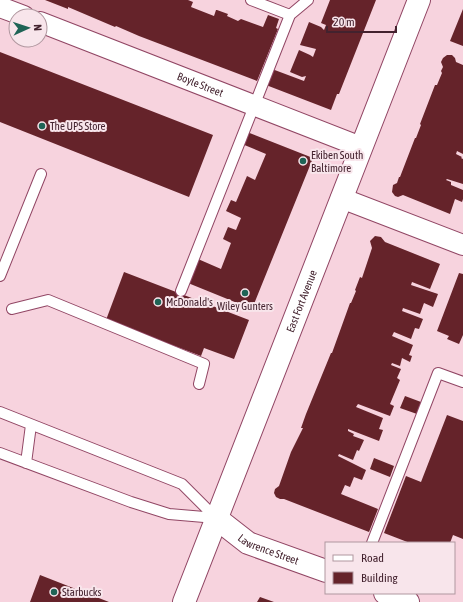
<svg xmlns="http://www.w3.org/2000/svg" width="463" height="602" viewBox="0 0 463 602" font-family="'Asap Condensed',sans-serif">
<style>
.building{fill:#65232a}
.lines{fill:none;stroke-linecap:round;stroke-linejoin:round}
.service-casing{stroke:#914664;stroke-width:12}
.minor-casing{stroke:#914664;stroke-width:22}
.tertiary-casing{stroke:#914664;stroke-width:24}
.service{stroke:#fff;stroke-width:10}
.minor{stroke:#fff;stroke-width:20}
.tertiary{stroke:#fff;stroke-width:22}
.poi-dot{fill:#1f6456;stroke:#f8e5eb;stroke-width:1.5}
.labels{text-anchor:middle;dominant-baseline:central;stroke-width:4;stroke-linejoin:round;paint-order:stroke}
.street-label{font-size:11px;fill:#43222e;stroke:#f8e5eb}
.poi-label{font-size:11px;fill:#43222e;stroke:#f8e5eb;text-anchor:start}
</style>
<rect width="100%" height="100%" fill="#f7d3de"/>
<path class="building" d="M45 0H188L193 2 191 7 214 16 216 10H217L228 14 227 16 238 21 241 19 263 27 268 15 279 19 276 28 278 29 257 81 139 36 116 26 115 27 68 7V9Z
M330 0H376L339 94H337L331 110 266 85 272 69 304 81 306 76 302 77 290 72 299 50 310 55 313 57 316 49 300 45 309 22 321 27 324 30 326 25 321 23Z
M463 9V46L450 41Z
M0 52 213 135 189 197 0 122Z
M447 55H452L455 58 456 62 463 65V154L457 151 456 154 462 157 461 158 463 159V184L447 179 446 180 451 182V185L463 190V199L462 202 455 199 450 214 403 195 398 197 395 196 392 192 393 185 397 183 399 177H400L415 138H416L421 125 420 124 435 85H437L442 73 441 71 443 67 441 62 443 58Z
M247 132 313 158 252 309 188 283 198 259 221 269 231 243 223 239 228 227 236 230 241 218 226 211 231 200 236 202 247 176 255 180 266 154 242 144Z
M375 236 381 237 385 242 440 264 430 289 412 282 411 285 438 294 433 307 424 303 420 314 403 308 402 311 423 319 419 329 415 328 411 339 394 332 392 336 413 345 409 355 412 356 410 362 402 358 400 366 392 363 391 365 401 369 397 378 400 380 390 404 394 406 390 416 358 404 356 407 383 418 379 429 383 430 379 441 348 429V431L354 434 353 436 364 440 359 451 357 450 353 460 339 454 338 456 366 470 362 480 354 477 350 487 345 485 341 494 378 509 369 532 284 499H280L276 497 274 493 275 489 279 486 291 452 303 428H301L306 414 331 353H332L350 303H351L356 291 355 290 360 277 362 278 372 248 370 241Z
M124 272 249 320 234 359 204 348 201 356 106 320Z
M459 273 463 274V335L459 344 447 339 449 336 437 331Z
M405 396 421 402 417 414 400 408Z
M447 415 463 421V539L453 535 450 543H410L384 533 406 476 421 482Z
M374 458 394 466 390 477 370 469Z
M40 575 109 602H30Z
M260 597 274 602H257Z"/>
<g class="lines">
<defs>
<path id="service" d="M251 0 290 15 308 0
M0 276 41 174
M181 291 290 15
M12 309 48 300 204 364 199 384
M0 412 182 484 216 518
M0 453 131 502 169 514 216 518
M26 463 31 425
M372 543 438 373 463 382"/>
<g id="minor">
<path d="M0 7 24 16"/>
<path id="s1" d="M40 22 361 147"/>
<path d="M341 198 463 245"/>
</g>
<g id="tertiary">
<path id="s2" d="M216 518 248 543 326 571"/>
<path d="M385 593 408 602"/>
<path id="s3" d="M184 602 419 0"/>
</g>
</defs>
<use href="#service" class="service-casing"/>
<use href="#minor" class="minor-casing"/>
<use href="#tertiary" class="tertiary-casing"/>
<use href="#service" class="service"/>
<use href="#minor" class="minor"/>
<use href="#tertiary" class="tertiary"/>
</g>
<g class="poi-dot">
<circle cx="42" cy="126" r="4"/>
<circle cx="303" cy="161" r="4"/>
<circle cx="245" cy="293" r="4"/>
<circle cx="158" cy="302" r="4"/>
<circle cx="54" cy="592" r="4"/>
</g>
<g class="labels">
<g class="street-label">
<text stroke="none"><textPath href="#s1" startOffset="172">Boyle Street</textPath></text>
<text stroke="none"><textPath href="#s3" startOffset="323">East Fort Avenue</textPath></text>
<text stroke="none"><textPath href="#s2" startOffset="62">Lawrence Street</textPath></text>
</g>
<g class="poi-label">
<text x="50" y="126">The UPS Store</text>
<text x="311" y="155">Ekiben South<tspan x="311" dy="13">Baltimore</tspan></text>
<text x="166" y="302">McDonald's</text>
<text x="245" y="306" text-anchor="middle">Wiley Gunters</text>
<text x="62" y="592">Starbucks</text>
</g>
</g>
<rect x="325" y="542" width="130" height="52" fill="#f8e5eb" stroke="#b0979f"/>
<rect x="333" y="555" width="20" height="6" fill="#ffffff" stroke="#b0979f"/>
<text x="361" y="562" font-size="12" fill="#43222e">Road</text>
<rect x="333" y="572" width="20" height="12" fill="#65232a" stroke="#b0979f"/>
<text x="361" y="582" font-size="12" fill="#43222e">Building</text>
<g transform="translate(28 28) rotate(87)"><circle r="19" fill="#f8e5eb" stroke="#b0979f"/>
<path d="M0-3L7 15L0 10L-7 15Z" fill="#1f6456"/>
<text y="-6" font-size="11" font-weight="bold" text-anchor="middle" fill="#43222e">N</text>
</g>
<path d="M327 26v6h69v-6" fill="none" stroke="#43222e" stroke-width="2"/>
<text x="333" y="26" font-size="12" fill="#43222e" stroke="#f8e5eb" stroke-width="3" paint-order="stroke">20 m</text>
</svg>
